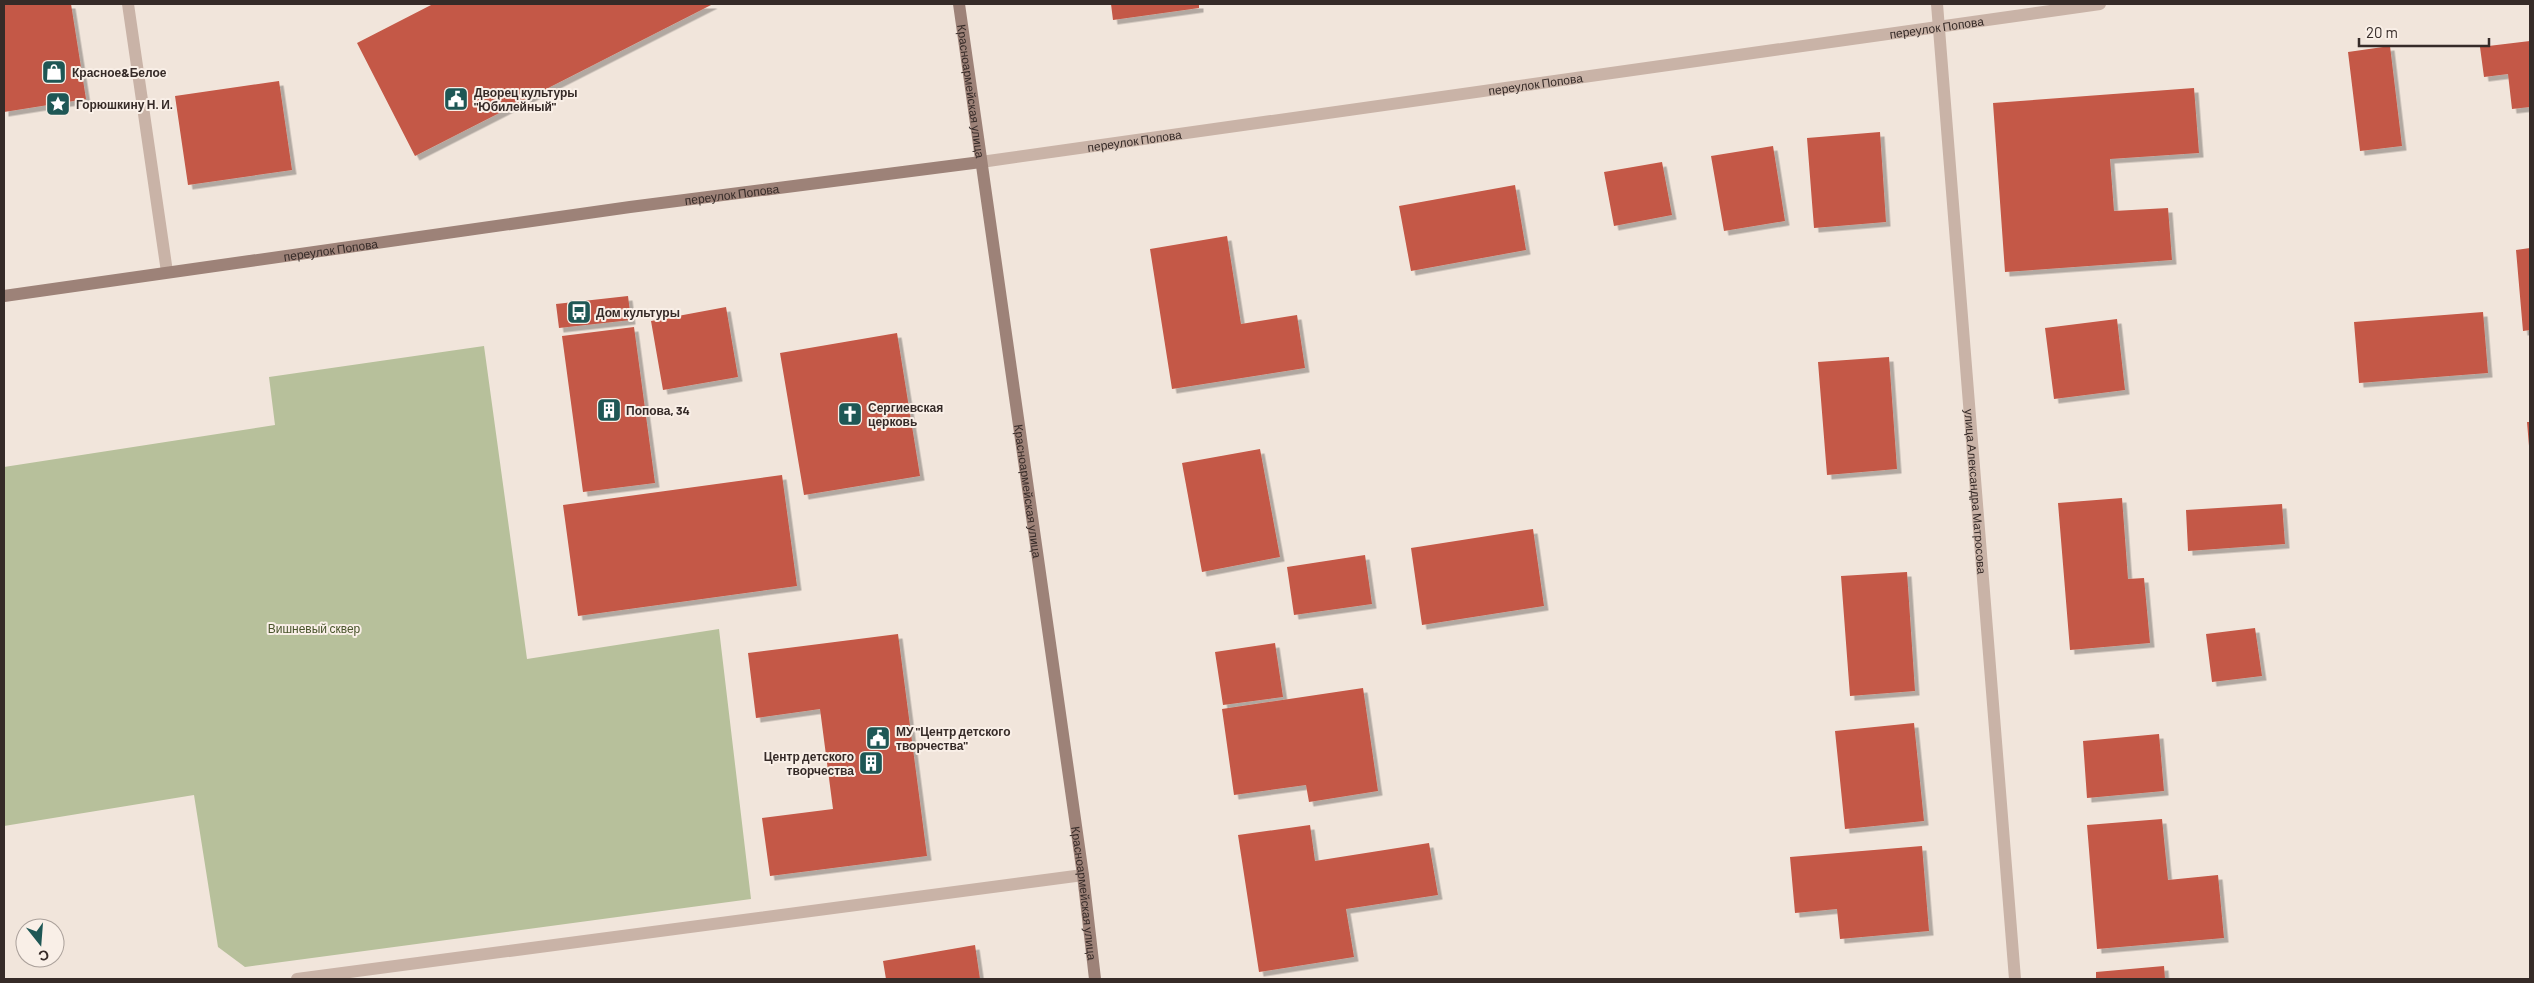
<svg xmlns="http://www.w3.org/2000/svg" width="2534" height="983" viewBox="0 0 2534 983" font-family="Barlow,sans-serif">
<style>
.green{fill:#b7c09b}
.building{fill:#c45846;filter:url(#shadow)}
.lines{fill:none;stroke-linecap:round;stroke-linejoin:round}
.lane{stroke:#c9b3a7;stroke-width:12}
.street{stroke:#c9b3a7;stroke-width:12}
.secondary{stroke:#9d8278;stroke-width:12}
.labels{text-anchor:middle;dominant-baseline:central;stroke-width:4;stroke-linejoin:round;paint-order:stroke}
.street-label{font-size:12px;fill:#362b28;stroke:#f9efe7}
.poi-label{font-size:12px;font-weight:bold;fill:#362b28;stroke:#f9efe7;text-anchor:start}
.park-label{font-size:12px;fill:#49542c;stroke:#f9efe7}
</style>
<defs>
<filter id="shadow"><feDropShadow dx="4.5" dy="4.5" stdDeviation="0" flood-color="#0004"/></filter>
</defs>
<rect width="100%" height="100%" fill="#f1e5db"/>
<path class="green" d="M484 346 527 659 719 629 751 899 245 967 218 947 194 795 4 826V467L275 425 269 377Z"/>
<path class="building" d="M4 4H71L86 99 4 112Z
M433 4H713L415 156 357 43Z
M1111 4H1199V8L1113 20Z
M2530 41V107L2512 109 2508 74 2484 77 2480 47Z
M2390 46 2402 146 2360 151 2348 52Z
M279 81 292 170 188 185 175 96Z
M2194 88 2199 153 2110 159 2114 211 2168 208 2172 260 2005 272 1993 103Z
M1880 132 1886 222 1814 228 1807 138Z
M1773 146 1785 221 1724 231 1711 156Z
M1662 162 1672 215 1614 226 1604 172Z
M1515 185 1526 250 1411 271 1399 206Z
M1227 236 1241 324 1297 315 1305 368 1172 389 1150 249Z
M2530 248V330L2523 331 2516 250Z
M628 296 631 320 559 328 556 304Z
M726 307 738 377 663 390 651 321Z
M2483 312 2488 373 2359 383 2354 322Z
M2117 319 2125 390 2054 399 2045 328Z
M634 327 655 483 583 492 562 336Z
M897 333 920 476 804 495 780 353Z
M1889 357 1897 469 1827 475 1818 362Z
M2527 422H2530V446H2529Z
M1260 449 1280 557 1202 572 1182 463Z
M782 475 797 586 578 616 563 505Z
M2122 498 2128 579 2144 578 2150 643 2070 650 2058 503Z
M2282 504 2285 544 2188 551 2186 510Z
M1533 529 1544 606 1422 625 1411 548Z
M1365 555 1372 604 1294 615 1287 567Z
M1907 572 1915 691 1850 696 1841 576Z
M2255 628 2262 676 2212 682 2206 634Z
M898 634 927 856 770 876 762 818 833 809 820 709 756 718 748 653Z
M1275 643 1283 697 1223 705 1215 652Z
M1363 688 1378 791 1309 802 1306 785 1234 795 1222 709Z
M1914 723 1924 821 1845 829 1835 731Z
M2159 734 2164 791 2087 798 2083 741Z
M2162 819 2168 880 2218 875 2224 938 2097 949 2087 825Z
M1310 825 1315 861 1429 843 1438 895 1346 909 1354 957 1259 972 1238 835Z
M1922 846 1929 931 1840 939 1837 909 1795 913 1790 857Z
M975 945 980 979H886L883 961Z
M2164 966 2165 979H2096V972Z"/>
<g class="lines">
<path class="lane" d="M297 979 1083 875"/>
<g class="street">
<path d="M128 4 167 272"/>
<path id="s1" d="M1937 4 2015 979"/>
<path id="s2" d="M981 162 2100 4"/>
</g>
<g class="secondary">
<path id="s3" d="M959 4 1083 875 1095 979"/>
<path id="s4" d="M4 296 630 207 981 162"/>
</g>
</g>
<defs>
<symbol id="shop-square" viewBox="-11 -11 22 22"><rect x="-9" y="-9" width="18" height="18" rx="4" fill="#1e5755" stroke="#f9efe7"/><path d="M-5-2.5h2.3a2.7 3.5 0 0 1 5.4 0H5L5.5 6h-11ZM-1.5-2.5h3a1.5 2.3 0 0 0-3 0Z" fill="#fff"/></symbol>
<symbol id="civic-square" viewBox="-11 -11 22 22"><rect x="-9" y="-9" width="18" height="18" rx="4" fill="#1e5755" stroke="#f9efe7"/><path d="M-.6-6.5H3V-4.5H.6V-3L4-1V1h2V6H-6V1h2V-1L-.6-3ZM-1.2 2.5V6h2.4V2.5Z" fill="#fff"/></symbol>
<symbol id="sight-square" viewBox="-11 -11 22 22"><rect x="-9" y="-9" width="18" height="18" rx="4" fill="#1e5755" stroke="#f9efe7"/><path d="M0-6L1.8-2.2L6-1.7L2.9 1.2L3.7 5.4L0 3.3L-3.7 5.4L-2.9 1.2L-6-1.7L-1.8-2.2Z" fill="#fff"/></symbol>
<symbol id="bus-square" viewBox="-11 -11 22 22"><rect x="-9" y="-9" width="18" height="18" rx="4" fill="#1e5755" stroke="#f9efe7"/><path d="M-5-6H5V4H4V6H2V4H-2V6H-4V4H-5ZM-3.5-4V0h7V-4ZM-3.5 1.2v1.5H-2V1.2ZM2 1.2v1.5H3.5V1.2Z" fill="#fff"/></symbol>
<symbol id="building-square" viewBox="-11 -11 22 22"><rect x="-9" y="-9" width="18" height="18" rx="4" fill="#1e5755" stroke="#f9efe7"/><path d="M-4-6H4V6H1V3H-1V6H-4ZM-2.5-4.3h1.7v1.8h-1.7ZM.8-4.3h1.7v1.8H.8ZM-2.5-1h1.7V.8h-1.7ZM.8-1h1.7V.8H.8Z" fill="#fff"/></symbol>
<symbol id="church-square" viewBox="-11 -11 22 22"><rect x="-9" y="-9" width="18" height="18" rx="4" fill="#1e5755" stroke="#f9efe7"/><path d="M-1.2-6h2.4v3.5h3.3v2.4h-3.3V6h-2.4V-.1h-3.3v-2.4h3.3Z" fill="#fff"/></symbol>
</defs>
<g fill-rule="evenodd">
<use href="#shop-square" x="40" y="58" width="28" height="28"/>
<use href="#civic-square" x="442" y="85" width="28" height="28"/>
<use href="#sight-square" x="44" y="90" width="28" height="28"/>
<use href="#bus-square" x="565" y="298" width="28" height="28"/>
<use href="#building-square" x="595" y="396" width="28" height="28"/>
<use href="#church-square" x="836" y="400" width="28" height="28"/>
<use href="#civic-square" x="864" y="724" width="28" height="28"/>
<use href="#building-square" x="857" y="749" width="28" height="28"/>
</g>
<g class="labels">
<g class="street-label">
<text stroke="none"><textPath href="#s2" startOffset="965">переулок Попова</textPath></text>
<text stroke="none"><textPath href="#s2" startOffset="560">переулок Попова</textPath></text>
<text stroke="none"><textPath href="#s3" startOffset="88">Красноармейская улица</textPath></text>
<text stroke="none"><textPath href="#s2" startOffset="155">переулок Попова</textPath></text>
<text stroke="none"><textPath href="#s4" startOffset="735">переулок Попова</textPath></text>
<text stroke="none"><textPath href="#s4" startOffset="330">переулок Попова</textPath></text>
<text stroke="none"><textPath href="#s3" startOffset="492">Красноармейская улица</textPath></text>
<text stroke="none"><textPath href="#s1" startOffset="489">улица Александра Матросова</textPath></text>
<text stroke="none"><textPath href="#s3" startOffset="898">Красноармейская улица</textPath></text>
</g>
<g class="poi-label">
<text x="72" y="72">Красное&amp;Белое</text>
<text x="474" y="92">Дворец культуры<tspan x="474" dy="14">"Юбилейный"</tspan></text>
<text x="76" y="104">Горюшкину Н. И.</text>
<text x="596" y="312">Дом культуры</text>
<text x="868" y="407">Сергиевская<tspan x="868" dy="14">церковь</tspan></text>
<text x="626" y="410">Попова, 34</text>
<text x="896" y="731">МУ "Центр детского<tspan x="896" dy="14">творчества"</tspan></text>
<text x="854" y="756" text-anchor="end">Центр детского<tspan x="854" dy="14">творчества</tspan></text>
</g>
<g class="park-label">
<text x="314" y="628">Вишневый сквер</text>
</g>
</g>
<rect width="2534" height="983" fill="none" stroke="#362b28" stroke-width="10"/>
<g transform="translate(40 943) rotate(163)"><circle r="24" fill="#f9efe7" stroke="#aba19b"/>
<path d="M0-4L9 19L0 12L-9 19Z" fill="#1e5755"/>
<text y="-8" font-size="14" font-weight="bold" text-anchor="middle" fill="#362b28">С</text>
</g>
<path d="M2359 38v8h130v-8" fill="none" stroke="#362b28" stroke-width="2.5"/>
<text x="2366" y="38" font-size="15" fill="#362b28" stroke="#f9efe7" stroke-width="4" paint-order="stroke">20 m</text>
</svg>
